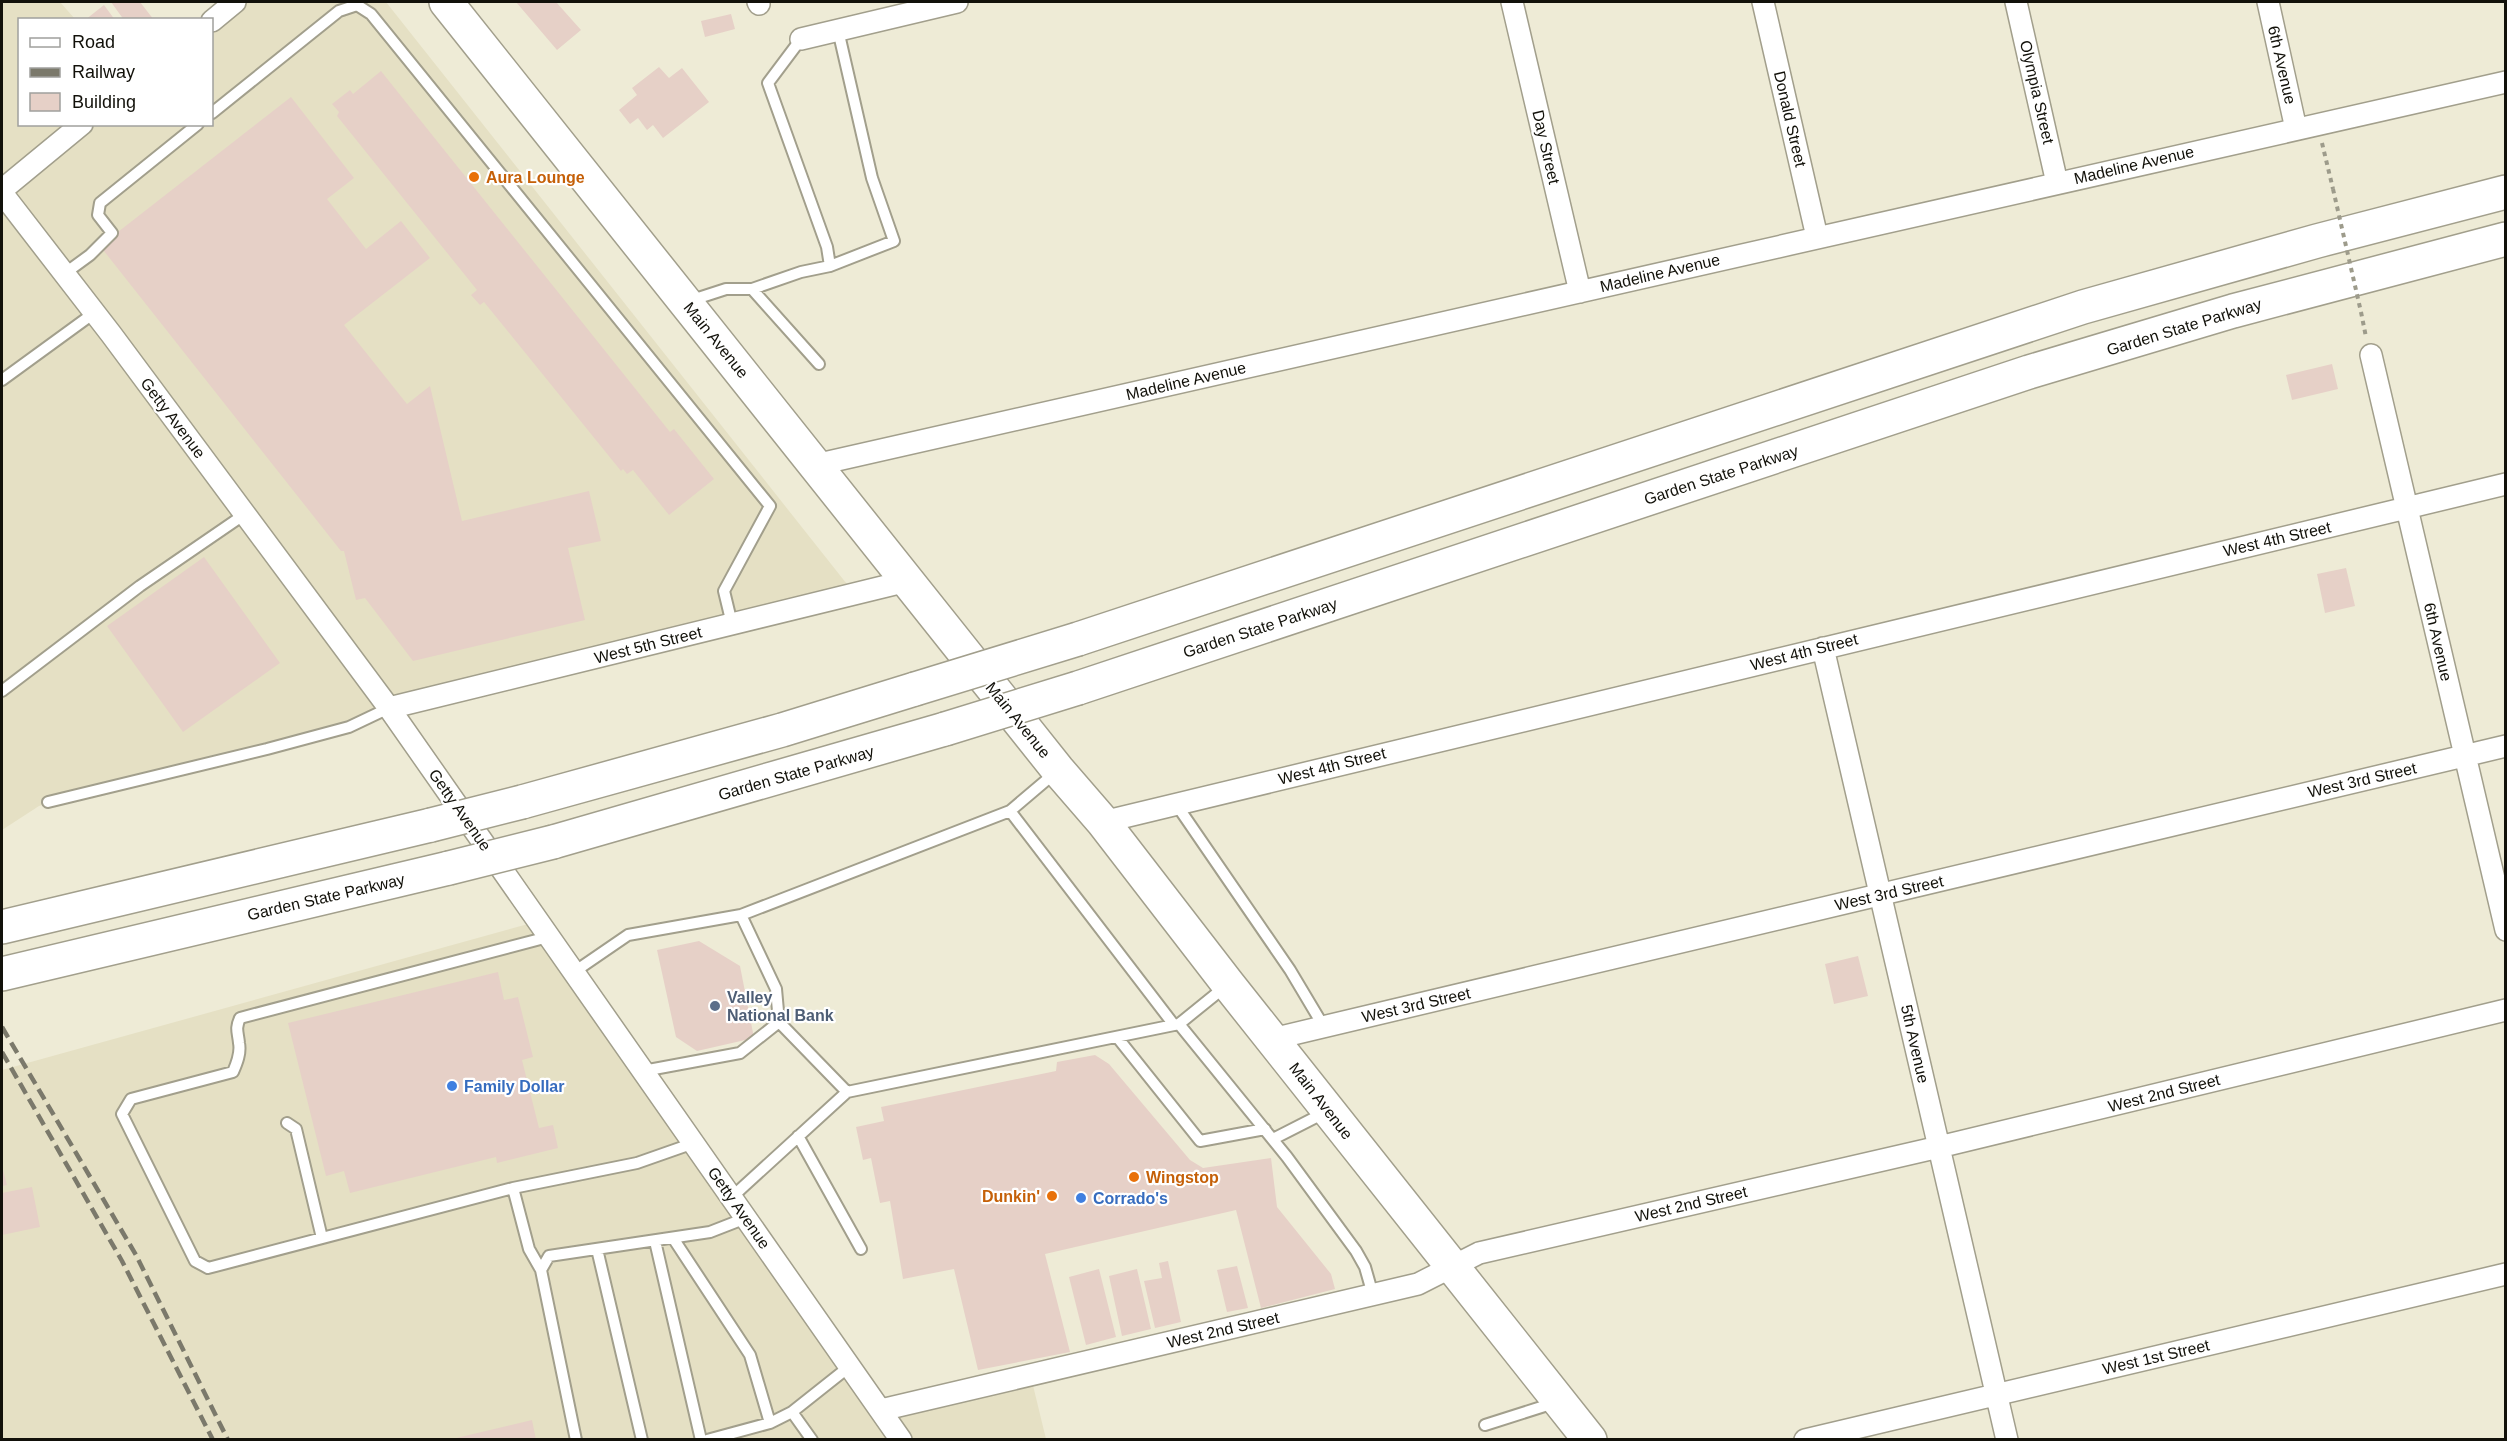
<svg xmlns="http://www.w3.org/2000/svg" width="2507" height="1441" viewBox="0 0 2507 1441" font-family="Arial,sans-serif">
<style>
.built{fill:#e5e0c4}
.building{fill:#e6d0c7}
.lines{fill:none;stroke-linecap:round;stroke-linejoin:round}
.lane-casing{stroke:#a29f8c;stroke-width:14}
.street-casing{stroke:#a29f8c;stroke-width:24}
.primary-casing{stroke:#a29f8c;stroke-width:36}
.highway-casing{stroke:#a29f8c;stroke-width:36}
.path{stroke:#9d9b8b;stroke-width:4;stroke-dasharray:4.5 4.5;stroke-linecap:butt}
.lane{stroke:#fff;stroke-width:10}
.street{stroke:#fff;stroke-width:21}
.primary{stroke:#fff;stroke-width:33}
.highway{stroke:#fff;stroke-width:33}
.rail{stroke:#7b796b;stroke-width:4.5;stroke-dasharray:12 6;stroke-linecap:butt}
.highway-bridge-casing{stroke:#a29f8c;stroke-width:36;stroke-linecap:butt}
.path-bridge{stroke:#9d9b8b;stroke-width:4;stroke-dasharray:4.5 4.5;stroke-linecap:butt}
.highway-bridge{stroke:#fff;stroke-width:33}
.food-dot{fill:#e8710a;stroke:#fff;stroke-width:2}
.service-dot{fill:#5c6f8a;stroke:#fff;stroke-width:2}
.shop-dot{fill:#3f7fe0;stroke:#fff;stroke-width:2}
.labels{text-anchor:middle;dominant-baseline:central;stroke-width:4.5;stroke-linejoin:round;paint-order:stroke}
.street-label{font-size:16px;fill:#12110a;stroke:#fff}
.food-label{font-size:16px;font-weight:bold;fill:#c56008;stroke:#fff;text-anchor:start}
.service-label{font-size:16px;font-weight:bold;fill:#4e5e75;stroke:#fff;text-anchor:start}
.shop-label{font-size:16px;font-weight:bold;fill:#366cbe;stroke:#fff;text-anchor:start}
</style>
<rect width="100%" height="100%" fill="#eeebd6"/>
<path class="built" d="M2 2H60L75 19 20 20V124H212V20L227 2H386L854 593 39 806 2 830Z
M539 921 889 1405 1029 1369 1046 1439 2 1440V1070Z"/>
<path class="building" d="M111 2H140L154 20H124Z
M516 2H556L581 30 557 50Z
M104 5 115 20H85Z
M731 14 735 29 705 37 701 21Z
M659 67 669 78 682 68 709 102 663 138 653 125 647 130 638 118 630 124 619 110 637 95 632 88Z
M381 71 670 432 674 429 714 479 669 515 633 470 627 474 623 469 621 471 484 302 480 305 471 295 477 290 337 116 339 112 332 104 350 90 353 94Z
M291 97 354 178 327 199 366 249 401 221 430 258 344 325 407 404 430 386 462 521 589 491 601 541 568 548 585 620 413 661 365 598 356 600 344 551H341L100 246Z
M2332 364 2338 389 2292 400 2286 375Z
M204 557 280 663 183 732 107 626Z
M2346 568 2355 606 2325 613 2317 574Z
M699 941 740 966 754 1038 697 1051 676 1037 657 950Z
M1858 956 1868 996 1834 1004 1825 964Z
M498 972 504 1000 518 997 533 1057 522 1060 539 1128 553 1125 558 1148 497 1163 496 1157 350 1193 344 1171 326 1176 288 1023Z
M1095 1055 1109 1064 1190 1160 1203 1168 1271 1158 1277 1207 1331 1274 1335 1289 1261 1308 1236 1210 1045 1254 1070 1352 978 1370 954 1269 903 1279 890 1201 880 1203 871 1158 863 1160 856 1127 884 1121 881 1107 1056 1071 1057 1062Z
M2 1166 7 1185 2 1186Z
M32 1187 40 1227 2 1235V1193Z
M1168 1261 1181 1322 1155 1328 1144 1281 1162 1278 1159 1263Z
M1237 1266 1248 1308 1227 1312 1217 1270Z
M1099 1269 1116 1337 1086 1345 1069 1277Z
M1137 1269 1151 1329 1122 1336 1109 1276Z
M532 1420 536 1440H452V1439Z"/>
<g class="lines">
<defs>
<path id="lane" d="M801 39 768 83 827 247 830 266 894 241 872 178 838 30
M212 113 339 11 357 5 371 14 770 506 724 591 732 624
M64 274 90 255 112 233 98 215 100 203 198 124
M752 289 801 272 830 266
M689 301 726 289H752L819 364
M2 380 94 313
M2 691 140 586 245 514
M48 802 267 749 349 727 389 708
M1176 804 1290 970 1324 1027
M1010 811 1056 772
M574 972 628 935 741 915 1010 811 1174 1025
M779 1022 847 1092
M1179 1024 1287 1157 1356 1251 1365 1267 1373 1295
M1117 1037 1200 1141 1265 1129
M643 1071 740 1053 779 1022 776 989 741 915
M287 1123 296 1129 322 1238
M798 1136 861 1249
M1273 1139 1326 1112
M513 1188 637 1163 694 1143
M732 1197 847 1092 1179 1024 1226 986
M673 1238 750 1355 770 1423
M655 1241 701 1440
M597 1249 642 1440
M541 1270 529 1249 513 1188 208 1268 195 1261 122 1114 131 1099 233 1072C237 1063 241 1053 239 1043 238 1032 235 1029 240 1018L548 937
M792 1412 812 1440
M1485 1425 1554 1403
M576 1440 541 1270 549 1256 710 1232 746 1218
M707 1440 770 1423 792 1412 850 1366"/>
<path id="street" d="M758 2 759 4
M1512 2 1580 292
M1763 2 1817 237
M2016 2 2057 183
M2268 2 2296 129
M212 21 235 2
M801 39 957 2
M2 190 82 124
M2 193 111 334 389 708 901 1440
M2371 355 2506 930
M815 465 2506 82
M1823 648 2007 1440
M389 708 907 581
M1103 822 2506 484
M1272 1039 2506 746
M881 1410 1418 1284 1479 1253 1939 1147 2506 1010
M1805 1440 2506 1274"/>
<path id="primary" d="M446 2 1058 770 1103 822 1228 984 1590 1440"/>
<path id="highway" d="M1078 639 2083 307 2317 241 2506 192
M1078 688 2029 372 2233 311 2506 239
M522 802 782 730 915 689
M553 842 945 729
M2 927 431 825
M2 974 449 868"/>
</defs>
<use href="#lane" class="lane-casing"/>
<use href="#street" class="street-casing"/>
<use href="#primary" class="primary-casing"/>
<use href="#highway" class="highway-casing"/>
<path class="path" d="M2322 143 2333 189
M2361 312 2366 337"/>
<use href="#lane" class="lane"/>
<use href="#street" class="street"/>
<use href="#primary" class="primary"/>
<use href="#highway" class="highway"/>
<path class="rail" d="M2 1027 136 1255 228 1440
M2 1052 122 1261 213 1440"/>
<defs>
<path id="highway-bridge" d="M915 689 1078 639
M945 729 1078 688
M431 825 522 802
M449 868 553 842"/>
</defs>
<use href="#highway-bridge" class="highway-bridge-casing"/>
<path class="path-bridge" d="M2333 189 2361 312"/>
<use href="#highway-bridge" class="highway-bridge"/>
</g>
<g class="food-dot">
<circle cx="474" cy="177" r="6"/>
<circle cx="1134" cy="1177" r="6"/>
<circle cx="1052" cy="1196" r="6"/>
</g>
<circle class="service-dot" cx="715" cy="1006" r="6"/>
<g class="shop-dot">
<circle cx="452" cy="1086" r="6"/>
<circle cx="1081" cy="1198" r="6"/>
</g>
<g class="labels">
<g class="street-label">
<text transform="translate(2282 65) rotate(77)">6th Avenue</text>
<text transform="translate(2037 92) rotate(77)">Olympia Street</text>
<text transform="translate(1790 119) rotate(77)">Donald Street</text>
<text transform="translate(1546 147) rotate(77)">Day Street</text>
<text transform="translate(2134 165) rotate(-13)">Madeline Avenue</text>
<text transform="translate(1660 273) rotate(-13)">Madeline Avenue</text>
<text transform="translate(2184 327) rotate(-17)">Garden State Parkway</text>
<text transform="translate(716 340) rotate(51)">Main Avenue</text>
<text transform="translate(1186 381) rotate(-13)">Madeline Avenue</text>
<text transform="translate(173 418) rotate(53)">Getty Avenue</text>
<text transform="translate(1721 475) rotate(-18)">Garden State Parkway</text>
<text transform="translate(2277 539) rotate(-13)">West 4th Street</text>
<text transform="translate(1260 628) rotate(-18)">Garden State Parkway</text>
<text transform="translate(2438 642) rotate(77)">6th Avenue</text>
<text transform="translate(648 645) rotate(-14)">West 5th Street</text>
<text transform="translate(1804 652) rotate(-14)">West 4th Street</text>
<text transform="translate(1018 720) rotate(51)">Main Avenue</text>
<text transform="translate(1332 766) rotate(-14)">West 4th Street</text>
<text transform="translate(796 773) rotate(-16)">Garden State Parkway</text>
<text transform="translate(2362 780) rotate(-13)">West 3rd Street</text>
<text transform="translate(460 810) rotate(55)">Getty Avenue</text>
<text transform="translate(1889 893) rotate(-13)">West 3rd Street</text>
<text transform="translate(326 897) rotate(-13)">Garden State Parkway</text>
<text transform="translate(1416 1005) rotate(-13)">West 3rd Street</text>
<text transform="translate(1915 1044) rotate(77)">5th Avenue</text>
<text transform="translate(2164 1093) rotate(-14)">West 2nd Street</text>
<text transform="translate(1321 1101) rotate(52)">Main Avenue</text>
<text transform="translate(1691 1204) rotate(-13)">West 2nd Street</text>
<text transform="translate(739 1208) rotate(55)">Getty Avenue</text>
<text transform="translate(1223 1330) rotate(-13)">West 2nd Street</text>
<text transform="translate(2156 1357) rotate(-13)">West 1st Street</text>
</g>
<g class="food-label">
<text x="486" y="177">Aura Lounge</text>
<text x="1146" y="1177">Wingstop</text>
<text x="1040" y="1196" text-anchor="end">Dunkin'</text>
</g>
<g class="service-label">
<text x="727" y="997">Valley<tspan x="727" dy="18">National Bank</tspan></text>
</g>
<g class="shop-label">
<text x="464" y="1086">Family Dollar</text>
<text x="1093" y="1198">Corrado's</text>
</g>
</g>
<rect width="2507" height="1441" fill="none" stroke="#12110a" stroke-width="6"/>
<rect x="18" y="18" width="195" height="108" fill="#ffffff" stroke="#a0a09d" stroke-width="1.5"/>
<rect x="30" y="38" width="30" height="9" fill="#ffffff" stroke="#a0a09d" stroke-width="1.5"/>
<text x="72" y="48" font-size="18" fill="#12110a">Road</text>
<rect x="30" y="68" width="30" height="9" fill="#7b796b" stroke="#a0a09d" stroke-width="1.5"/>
<text x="72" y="78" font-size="18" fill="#12110a">Railway</text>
<rect x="30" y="93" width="30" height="18" fill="#e6d0c7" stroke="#a0a09d" stroke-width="1.5"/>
<text x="72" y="108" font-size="18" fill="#12110a">Building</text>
</svg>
